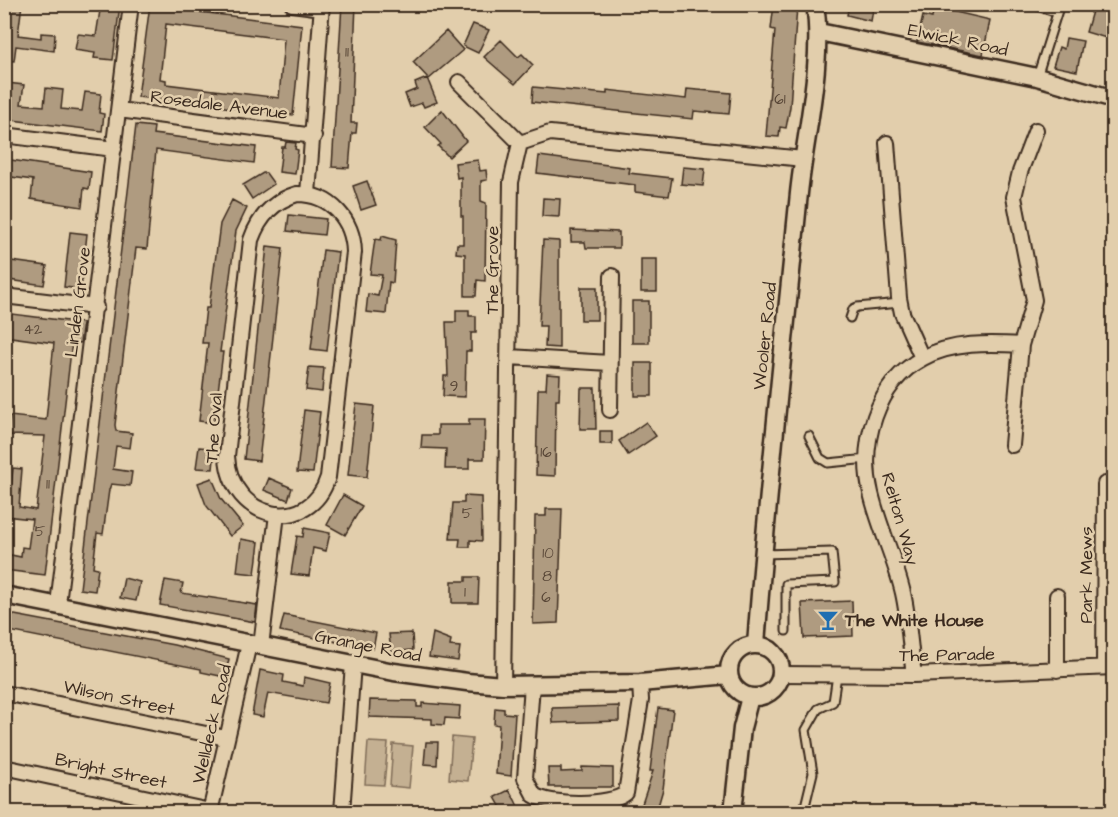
<svg xmlns="http://www.w3.org/2000/svg" width="1118" height="817" viewBox="0 0 1118 817" font-family="'Architects Daughter',sans-serif">
<style>
.green{fill:#c4b092;stroke:#806d58;stroke-width:1.5}
.building{fill:#af9b80;stroke:#3b2a1e;stroke-width:1.5;fill-rule:evenodd}
.lines{fill:none;stroke-linecap:round;stroke-linejoin:round}
.service-casing{stroke:#3b2a1e;stroke-width:11}
.minor-casing{stroke:#3b2a1e;stroke-width:18}
.tertiary-casing{stroke:#3b2a1e;stroke-width:21}
.service{stroke:#e2ceac;stroke-width:7}
.minor{stroke:#e2ceac;stroke-width:14}
.tertiary{stroke:#e2ceac;stroke-width:16}
.labels{text-anchor:middle;dominant-baseline:central;stroke-width:5;stroke-linejoin:round;paint-order:stroke}
.number-label{font-size:15px;fill:#584636}
.street-label{font-size:18px;fill:#3b2a1e;stroke:#e2ceac}
.poi-label{font-size:18px;font-weight:bold;fill:#3b2a1e;stroke:#e2ceac;text-anchor:start}
</style>
<rect width="100%" height="100%" fill="#e2ceac"/>
<filter id="ink" filterUnits="userSpaceOnUse"><feTurbulence type="fractalNoise" baseFrequency=".0167" numOctaves="2"/><feDisplacementMap in="SourceGraphic" scale="12" xChannelSelector="R" yChannelSelector="G"/><feConvolveMatrix kernelMatrix="1 2 1 2 8 2 1 2 1" color-interpolation-filters="sRGB"/></filter>
<g filter="url(#ink)">
<path class="green" d="M452 737 472 739 468 781 449 779Z
M368 742 388 743 384 785 365 784Z
M393 744 413 746 409 788 390 786Z"/>
<path class="building" d="M6 4H22L18 35 41 38V33L55 34 54 51 16 46 14 61 4 60Z
M101 4H120L113 60 94 58 95 53 75 50 78 34 96 36Z
M150 4H169L168 8 302 25 293 115 138 97ZM166 24 284 39 279 98 166 84V80L160 79Z
M342 4H356L351 123H357L356 133H352L349 168 332 167Z
M774 4 797 6 790 107 786 128 780 127 779 137 766 136 775 30 771 29Z
M849 4H874L871 21 847 15Z
M1094 4H1113V40L1086 32Z
M934 7 990 20 983 55 917 42 923 16 932 18Z
M473 24 489 30 478 53 463 46Z
M446 31 463 50 429 79 413 62Z
M1066 38 1083 41 1077 71 1053 66 1059 47 1064 49Z
M501 40 518 57 522 54 533 65 515 84 484 57Z
M427 78 437 102 424 107 422 103 410 107 405 94 417 89 415 83Z
M7 83 24 85 21 104 44 106 46 88 63 90 61 109 82 111 85 92 101 94 99 113 104 114 102 131 4 119Z
M533 87 607 94V90L686 99 687 89 731 93 729 114 694 111 693 119 532 102Z
M442 110 466 141 449 157 438 146 441 144 425 127Z
M136 125 154 127 153 134 256 147 254 163 156 150 147 249 136 248 115 425 116 431 132 433 130 448 116 446 113 469 132 472 130 486 111 484 109 490 103 534 97 533 93 567 98 568 95 591 80 589Z
M286 142 296 143 295 149 298 150 295 174 279 172 282 147H285Z
M539 156 630 168 629 173 672 178 669 196 635 192V185L537 173Z
M4 159 91 172 89 189 84 188 82 207 31 199 33 180 4 176Z
M478 160 480 171 486 170 487 180 481 181V201L486 203 485 281 477 280 476 296H465V254L456 253 457 244H463V216H461V177L457 178 455 163Z
M683 167 705 169 703 186 681 184Z
M263 173H266L274 184 252 199 243 185Z
M367 181 376 205 361 210 353 186Z
M543 198 560 199 559 217 542 216Z
M232 200 247 208 236 231 220 352H223L214 423 199 421 208 343H202L206 308H209L220 224Z
M289 215 326 219 324 235 287 231Z
M571 230 619 232V248H586L585 242H571Z
M70 232 87 234 81 289 64 287Z
M382 236 396 240 393 283 389 282 386 314 366 312 368 294 378 296 382 275 370 274 375 239 381 240Z
M543 240 559 241V348L545 347 546 326H539Z
M267 246 283 248 259 461 244 459Z
M323 250 338 252 327 351 311 349Z
M641 259H657V292H641Z
M11 261 47 266 44 285 9 280Z
M581 287H597V320H581Z
M632 301H649V343H632Z
M456 310H469V316H476V333H471V351H466L465 397 443 396 444 376H448L446 322H456Z
M4 313 83 323 80 343 72 342 45 575 4 570 6 554 21 557 22 547 28 548 32 519 4 516V487H11L13 468 22 469 19 507 36 510 45 436 8 435 10 416 46 420 54 343 4 336Z
M635 363H652V396H635Z
M309 367 324 368 322 392 306 390Z
M547 374 560 375 559 400H556L555 476 536 475 538 389H546Z
M581 388H595L596 429H580Z
M356 404 374 406 367 477 348 475Z
M304 410 320 412 313 473 297 472Z
M469 419H485L484 459H469V469H445L446 449 421 448 422 435H438V425H469Z
M646 422 656 436 628 455 619 441Z
M600 431H612V444H600Z
M199 447 209 448 208 459H214L213 469 196 468Z
M212 478 221 499 243 526 230 536 206 505 198 483Z
M269 478 292 488 288 500 264 490Z
M343 495 362 506 345 535 327 525Z
M464 496 481 497 482 541 470 540V547H459L460 539H450L453 503H464Z
M546 509H562L558 623 533 624 535 516H546Z
M304 528 330 533 326 551 313 548 309 576 291 574 297 536 303 537Z
M241 539 259 542 255 574 237 572Z
M466 577H479L478 603H452V581H466Z
M124 578 140 582 136 601 120 598Z
M165 580 183 583 181 593 257 605 255 622 160 605Z
M852 601 853 636 804 638 802 603Z
M4 613 174 645 229 659 225 677 201 672V669L4 630Z
M284 615 376 633 373 649 280 631Z
M412 633 413 650 391 652 389 634Z
M433 633 451 640 450 646 460 647 458 661 429 657Z
M260 670 284 675 283 682 303 686 304 677 330 683 326 703 268 693 263 717 252 715Z
M370 700 417 701V707H422V703L460 706 459 719 445 718 444 725 432 724V719L369 717Z
M619 706V721L553 723 552 708Z
M495 708 504 709V713L515 714 511 776 496 774 499 725 494 724Z
M658 708 673 710 663 789 656 813H639L653 771H650Z
M426 742H438L437 765 424 764Z
M582 767 613 768V787H549L548 768H561V772L582 771Z
M509 790 515 800 521 813H504L495 797Z"/>
<g class="lines">
<defs>
<path id="service" d="M1032 4 1057 13
M1037 77 1060 4
M850 318 853 309 857 307 900 303
M809 436 820 458 828 463 868 459
M763 554 832 552 835 582 786 584V631
M805 806 813 773 806 730 818 709 833 702 837 675"/>
<path id="minor" d="M292 4 322 8
M459 82 520 143
M119 110 314 136
M4 135 114 149
M887 143 899 298 902 313 922 358
M297 194C331 194 353 220 354 252L328 477C310 537 230 521 227 456L251 240C259 217 273 201 297 194Z
M308 194 322 4
M4 296 96 307
M509 357 610 363
M610 410 612 276
M1012 445 1021 345
M1057 596V670
M58 604 131 4
M261 646 277 514
M1104 667 1105 484
M780 674 914 675 1114 667
M914 675C910 648 909 620 903 593 895 559 879 527 871 493 859 445 876 383 923 358 952 342 989 343 1021 345L1034 300 1014 197 1020 172 1036 130
M503 685 511 182 520 143 550 133 803 159
M532 685 525 778 534 795C550 806 611 806 626 793L641 700 640 683
M4 693 226 738
M4 767 210 811
M210 812 249 644
M342 812 353 664"/>
<path id="tertiary" d="M819 32 1037 77 1114 99
M4 595 394 672 467 682 503 685 640 683 729 675
M756 645C767 494 784 344 799 193 805 135 824 62 815 4
M729 671a26 26 0 1 1 52 0a26 26 0 1 1-52 0Z
M733 812 742 728 750 697"/>
</defs>
<use href="#service" class="service-casing"/>
<use href="#minor" class="minor-casing"/>
<use href="#tertiary" class="tertiary-casing"/>
<use href="#service" class="service"/>
<use href="#minor" class="minor"/>
<use href="#tertiary" class="tertiary"/>
</g>
</g>
<defs>
<symbol id="bar-bare" viewBox="-9 -9 18 18"><path d="M-6-5H6L.8 .8V4.5H3.5V6h-7V4.5H-.8V.8Z" fill="#1f6fb2" stroke="#e2ceac" stroke-width="2.5" paint-order="stroke"/></symbol>
</defs>
<g fill-rule="evenodd">
<use href="#bar-bare" x="813" y="605" width="30" height="30"/>
</g>
<g class="labels">
<g class="number-label">
<text x="347" y="52">11</text>
<text x="780" y="99">61</text>
<text x="33" y="329">42</text>
<text x="454" y="386">9</text>
<text x="546" y="452">16</text>
<text x="48" y="484">11</text>
<text x="467" y="513">5</text>
<text x="40" y="531">5</text>
<text x="548" y="553">10</text>
<text x="547" y="576">8</text>
<text x="465" y="592">1</text>
<text x="546" y="597">6</text>
</g>
<g class="street-label">
<text transform="translate(958 40) rotate(12)">Elwick Road</text>
<text transform="translate(219 105) rotate(7)">Rosedale Avenue</text>
<text transform="translate(492 270) rotate(-90)">The Grove</text>
<text transform="translate(78 302) rotate(-83)">Linden Grove</text>
<text transform="translate(765 336) rotate(-84)">Wooler Road</text>
<text transform="translate(214 428) rotate(-86)">The Oval</text>
<text transform="translate(900 519) rotate(74)">Relton Way</text>
<text transform="translate(1086 575) rotate(-90)">Park Mews</text>
<text transform="translate(368 646) rotate(11)">Grange Road</text>
<text transform="translate(947 655) rotate(-1)">The Parade</text>
<text transform="translate(119 698) rotate(12)">Wilson Street</text>
<text transform="translate(212 724) rotate(-77)">Welldeck Road</text>
<text transform="translate(111 771) rotate(12)">Bright Street</text>
</g>
<g class="poi-label">
<text x="845" y="620">The White House</text>
</g>
</g>
<rect width="1118" height="817" fill="none" stroke="#e2ceac" stroke-width="24"/>
<rect x="12" y="12" width="1094" height="793" fill="none" stroke="#3b2a1e" stroke-width="2" filter="url(#ink)"/>
</svg>
